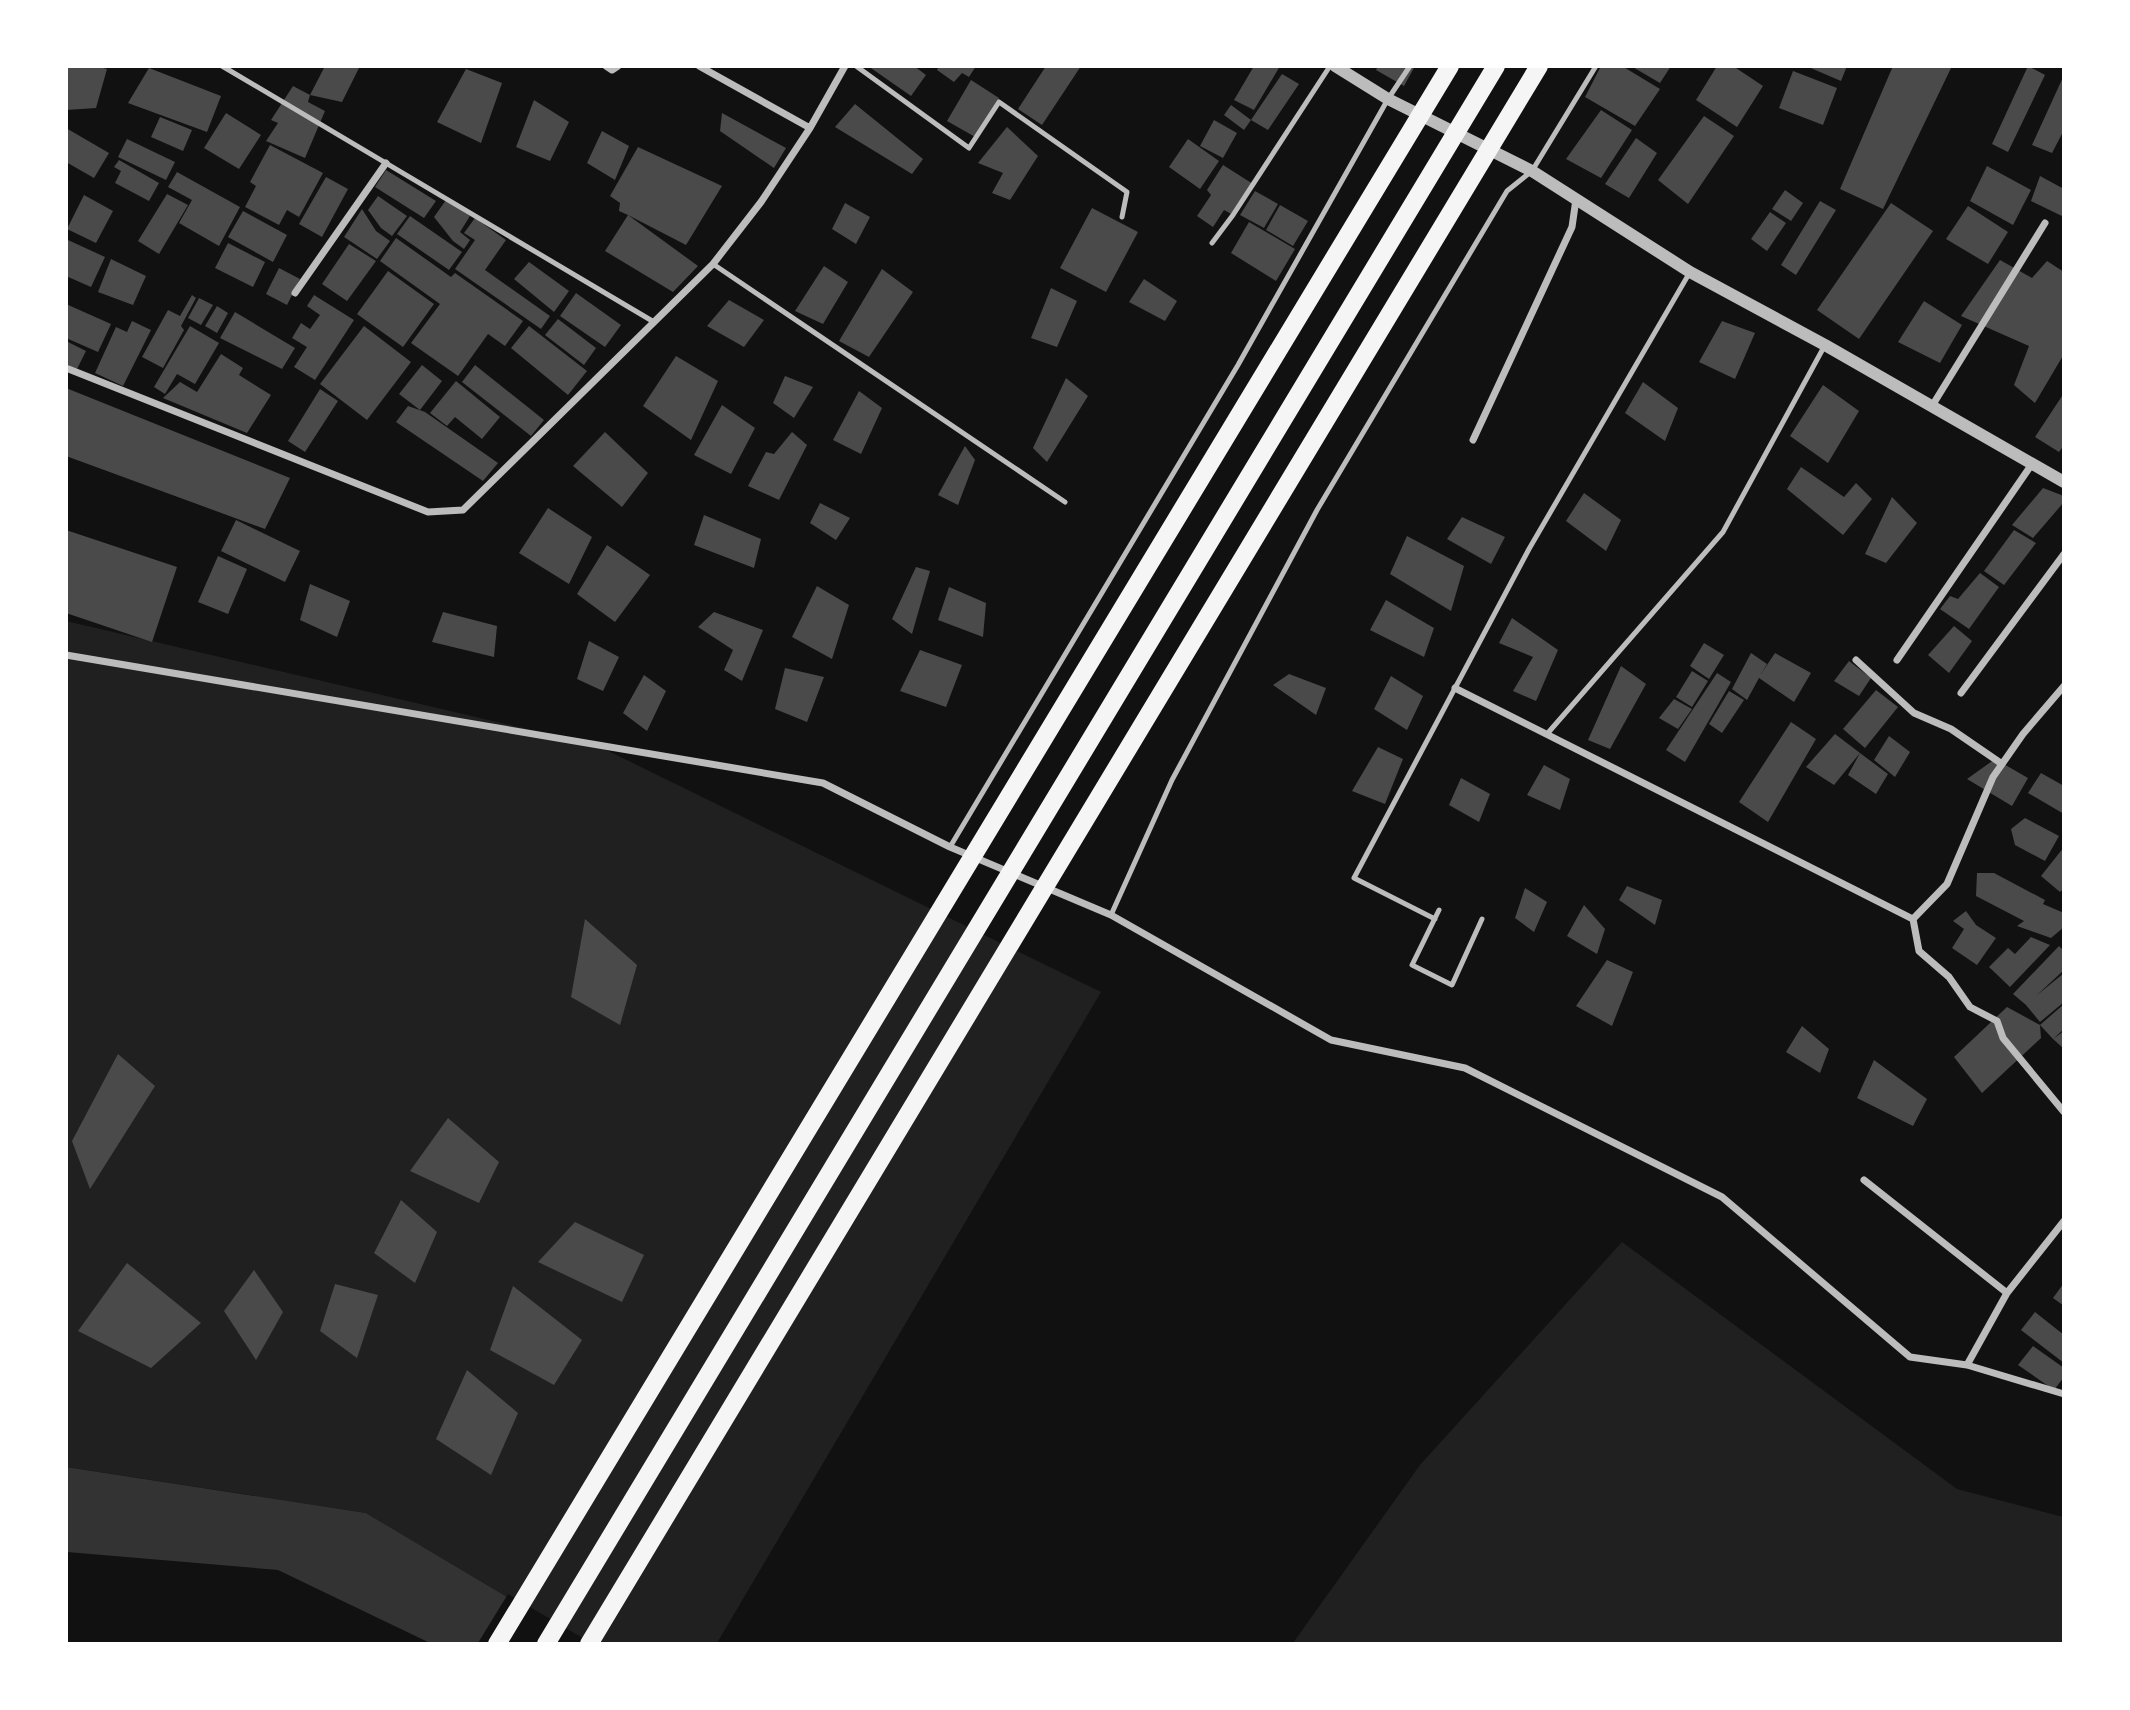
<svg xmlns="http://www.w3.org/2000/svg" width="2130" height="1710" viewBox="0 0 2130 1710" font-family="'Varela Round',sans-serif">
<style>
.green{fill:#202020}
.water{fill:#333}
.pier{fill:#111}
.building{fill:#4a4a4a}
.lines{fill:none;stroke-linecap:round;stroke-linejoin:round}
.service{stroke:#bcbcbc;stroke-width:5}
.minor{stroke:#bcbcbc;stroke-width:7}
.tertiary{stroke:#bcbcbc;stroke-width:12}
.primary{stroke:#f5f5f5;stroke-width:18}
</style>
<rect width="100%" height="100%" fill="#111"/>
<path class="green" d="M66 621 596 745 1101 992 717 1643H584L366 1513 67 1467Z
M1622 1242 1957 1489 2063 1517V1643H1293L1420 1465Z"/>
<path class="water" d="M66 1467 366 1513 584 1643H430L278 1570 67 1552Z"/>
<path class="pier" d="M508 1594 586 1640 587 1644 478 1643Z"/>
<path class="building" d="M66 66H96L107 69 96 108 66 110Z
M325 66H360L342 102 310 95Z
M868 66H914L926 75 911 96Z
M939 66H976L969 77 962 73 954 82 937 70Z
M1046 66H1081L1042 125 1018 109Z
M1254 66H1280L1254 110 1234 100Z
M1378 66H1415L1404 86 1376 70Z
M1601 66H1622L1660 89 1635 126 1585 97Z
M1631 66H1671L1660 83Z
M1717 66H1733L1763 86 1737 127 1696 100Z
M1806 66H1847L1841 81Z
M1893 66H1952L1883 209 1840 189Z
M2028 66 2045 75 2008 152 1992 144Z
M149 68 221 96 207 132 128 103Z
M466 69 502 83 481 143 437 122Z
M1793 71 1837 88 1823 125 1779 108Z
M1282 74 1299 84 1268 130 1251 120Z
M2064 75V130L2052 153 2032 145Z
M971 80 999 98 977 138 947 121Z
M293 86 310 95 308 102 325 111 305 158 266 141 278 123 271 120Z
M534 100 569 122 550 161 516 147Z
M855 104 923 159 912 174 835 127Z
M1231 105 1251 120 1244 130 1224 115Z
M1601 110 1632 130 1601 178 1566 159Z
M226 113 261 135 239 169 204 148Z
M722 113 786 148 774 168 720 131Z
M1704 116 1734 136 1688 204 1658 180Z
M160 117 192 130 183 151 151 137Z
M1214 120 1237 133 1223 158 1200 146Z
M1007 127 1038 156 1010 200 992 193 1003 173 978 163Z
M66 128 109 153 94 178 66 162Z
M602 131 629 146 615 180 587 163Z
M1636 138 1657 153 1629 198 1605 184Z
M127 139 175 162 166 180 118 157Z
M1188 139 1219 161 1200 189 1169 167Z
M270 145 323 173 299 217 287 210 279 225 245 207 256 186 250 182Z
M638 147 722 186 686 245 628 215 698 266 673 292 605 251 628 215 619 211 620 203 610 196Z
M119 160 159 183 149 201 115 183 121 171 114 167Z
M1223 165 1253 184 1233 215 1224 210 1213 227 1197 216 1211 195 1207 190Z
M1987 166 2031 190 2013 225 1970 201Z
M386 170 436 201 424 218 375 187Z
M177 172 240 207 219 246 179 223 192 200 168 187Z
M2040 176 2064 189V217L2031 201Z
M326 177 348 189 322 237 299 224Z
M1785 190 1803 203 1791 221 1772 209Z
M1255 191 1278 204 1264 228 1240 215Z
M167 194 188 205 159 254 138 241Z
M84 195 113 211 96 243 67 229Z
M378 196 407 216 392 236 381 228 368 210Z
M446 200 470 216 460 232 470 240 464 249 453 241 434 217Z
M1820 201 1836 210 1796 275 1781 265Z
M845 203 870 217 856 244 832 229Z
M1891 203 1933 231 1859 339 1817 310Z
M1280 205 1308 221 1293 246 1266 230Z
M1968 206 2008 232 1988 264 1946 239Z
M1092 208 1138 232 1106 292 1060 268Z
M362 209 376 231 390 241 377 259 344 237Z
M243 211 287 235 273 262 228 237Z
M1770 212 1786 223 1767 251 1751 239Z
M410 216 462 252 449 270 397 234Z
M475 218 506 240 485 270 550 316 541 329 455 269 475 240 464 233Z
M1249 222 1295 249 1276 281 1231 253Z
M396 238 451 277 455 273 523 321 505 346 488 334 458 376 411 343 440 304 380 261Z
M68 240 105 257 91 287 66 276Z
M228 243 265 262 253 287 215 268Z
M349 244 376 261 347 301 322 284Z
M111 259 146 276 133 305 98 292Z
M2000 260 2032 278 2047 261 2064 272V354L2035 403 2014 385 2029 346 1961 316Z
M529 262 569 291 554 312 514 279Z
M824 266 848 282 823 324 795 311Z
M279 268 300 279 287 305 266 294Z
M882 269 913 292 869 357 839 341Z
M388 271 434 304 403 347 357 314Z
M1144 279 1177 301 1165 321 1129 302Z
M1051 288 1077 301 1057 347 1031 338Z
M576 293 621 325 605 347 560 316Z
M192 295 196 298 181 326 184 330 163 368 142 357 168 310 180 316Z
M314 295 354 320 315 380 294 367 307 347 292 338 301 323 310 329 320 315 307 306Z
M199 298 213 305 201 325 188 318Z
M729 300 764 320 744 347 707 326Z
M1924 301 1962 325 1940 363 1898 342Z
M66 304 111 324 98 352 66 338Z
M217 306 228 313 217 333 205 326Z
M235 312 295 348 282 369 220 338Z
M558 319 596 348 584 365 545 335Z
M132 321 151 330 123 386 95 373 116 327 127 332Z
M1722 321 1755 333 1735 379 1699 362Z
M190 326 219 343 195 384 177 374 165 394 154 387Z
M364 326 411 362 367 420 320 384Z
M529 326 587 371 568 395 511 348Z
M66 341 86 351 77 369 66 364Z
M221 354 243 368 239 375 271 395 247 433 163 398 180 382 197 392Z
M676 356 718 381 691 440 643 406Z
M422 365 442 381 420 410 399 394Z
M475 365 544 420 531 436 462 382Z
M785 376 813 387 794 418 773 403Z
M1066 378 1088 396 1047 462 1033 448Z
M456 381 500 417 482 439 455 417 447 426 430 413Z
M1643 382 1678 408 1665 441 1625 413Z
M1823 385 1859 411 1828 463 1790 436Z
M66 388 290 478 265 529 66 456Z
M320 389 338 401 305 452 288 441Z
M859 391 882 408 861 454 833 440Z
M2064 393V445L2059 452 2035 437Z
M722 405 755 428 731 474 694 455Z
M408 406 425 412 498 463 483 481 396 422Z
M605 432 648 473 622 507 573 466Z
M792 432 807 445 779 500 748 486 766 452 774 454Z
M965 446 975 460 958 505 938 495Z
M1801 467 1844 497 1856 483 1872 499 1843 535 1787 489Z
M2043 488 2064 496V502L2033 538 2012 525Z
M1584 493 1621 520 1606 551 1566 521Z
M1892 497 1917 523 1886 563 1865 554Z
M820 503 850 518 836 540 810 523Z
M548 508 592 537 569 584 519 553Z
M704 515 761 539 754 568 694 545Z
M1462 517 1505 537 1491 564 1447 539Z
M236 520 300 551 285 582 221 551Z
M66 530 177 567 152 642 66 613Z
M2014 530 2036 543 2004 585 1984 571Z
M1407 536 1464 566 1451 611 1390 574Z
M607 545 650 575 615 622 577 594Z
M218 556 247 569 228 614 198 602Z
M916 567 930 571 912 634 892 619Z
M1980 573 1999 587 1969 629 1940 609 1950 596 1958 599Z
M310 584 350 601 337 637 300 620Z
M817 586 849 605 832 659 792 637Z
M949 587 986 603 983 637 938 620Z
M1386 600 1434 628 1424 657 1370 630Z
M443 612 497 626 494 657 432 642Z
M714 612 763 630 742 681 724 670 733 650 698 627Z
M1512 618 1558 650 1536 701 1513 691 1533 657 1499 643Z
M1954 626 1972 641 1949 673 1928 655Z
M589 641 619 657 603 691 577 679Z
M1704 643 1724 655 1709 679 1690 666Z
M920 650 962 665 946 707 900 691Z
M1751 653 1767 664 1761 674 1775 653 1811 673 1794 702 1759 678 1747 700 1732 689Z
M1849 661 1871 678 1859 696 1834 681Z
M1621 666 1646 684 1610 749 1588 740Z
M785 668 824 677 807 722 775 709Z
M1692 671 1708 681 1692 707 1676 697Z
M1717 673 1731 682 1685 762 1666 750Z
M1289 674 1326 688 1316 715 1273 685Z
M644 675 666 691 647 731 623 713Z
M1391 676 1423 696 1407 730 1374 709Z
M1876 690 1898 707 1865 748 1843 729Z
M1729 691 1744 700 1722 733 1709 724Z
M1674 699 1692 709 1678 729 1659 718Z
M1791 722 1816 739 1768 822 1739 802Z
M1835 734 1860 753 1834 785 1806 767Z
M1889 736 1910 752 1895 777 1874 760Z
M1378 747 1403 759 1385 804 1352 791Z
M1860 753 1888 774 1876 794 1848 775Z
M1995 759 2028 778 2012 806 1967 779Z
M1544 765 1570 779 1560 810 1527 795Z
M2041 773 2064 786V814L2028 793Z
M1461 778 1490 794 1479 822 1449 805Z
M2025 818 2059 836 2045 861 2015 845 2011 829Z
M2064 847V888L2060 892 2041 876Z
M1977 873H1994L2045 900 2043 904 2064 913V927L2051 938 2017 926 2024 921 1976 896Z
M1627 886 1662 900 1655 925 1619 900Z
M1525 888 1547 902 1534 932 1515 918Z
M1584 905 1605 929 1597 954 1567 936Z
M1966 911 1976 925 1996 938 1977 965 1952 948 1964 929 1953 921Z
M585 919 637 965 620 1025 571 997Z
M2031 937 2050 945 2010 987 1989 967 2008 948 2015 954Z
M2059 946 2064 951V970L2036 996 2064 973V1002L2040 1022 2026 1005 2013 994Z
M1607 960 1633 972 1612 1026 1576 1006Z
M2064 1004V1029L2053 1039 2064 1031V1049L2053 1039 2040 1025 2041 1038 1982 1093 1954 1057 2007 1007 2040 1025Z
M1802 1026 1829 1049 1820 1073 1786 1052Z
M118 1054 155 1086 90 1189 72 1141Z
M1874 1060 1927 1099 1913 1126 1857 1098Z
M448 1118 499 1162 479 1203 410 1171Z
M401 1200 437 1232 415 1283 374 1253Z
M575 1222 644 1255 622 1302 538 1262Z
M127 1263 201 1323 151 1368 78 1331Z
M254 1270 283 1312 256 1360 224 1311Z
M2064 1283V1306L2053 1298Z
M335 1284 378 1295 357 1358 320 1331Z
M513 1286 582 1340 554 1385 490 1350Z
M2035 1312 2064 1335V1363L2021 1330Z
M2033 1346 2064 1368V1377L2054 1390 2018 1365Z
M467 1370 518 1413 491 1475 436 1439Z"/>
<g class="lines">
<path class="service" d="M222 66 654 322
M856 66 969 148 999 102 1127 192 1122 217
M1212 243 1233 215 1330 66
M713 264 1065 502
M1547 734 1723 532 1825 345
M950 847 1238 365 1388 99 1410 66
M1439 910 1412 965 1452 985 1482 919
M1111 915 1172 780 1317 510 1507 191 1532 171 1596 66
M1435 919 1354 878 1529 549 1690 272"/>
<path class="minor" d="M606 66 612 70 618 66
M699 66 810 128
M295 293 386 163
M66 368 428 512 463 510 713 264 761 202 810 128 845 66
M1932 406 2045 223
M1473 440 1572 227 1576 199
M66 655 823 783 950 847 1111 915 1331 1040 1465 1068 1722 1197 1910 1357 1967 1365 2064 1394
M1856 660 1914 713 1951 729 2002 764
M1897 660 2032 464
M1455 688 1913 919 1919 951 1949 977 1970 1007 1997 1021 2003 1038 2064 1112
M1961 693 2064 554
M1913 919 1947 884 1993 777 2023 734 2064 686
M1864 1180 2007 1293
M1967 1365 2007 1293 2064 1221"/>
<path class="tertiary" d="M1335 66 1388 99 1532 171 1690 272 1825 345 2064 482"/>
<path class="primary" d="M497 1644 1450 66
M546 1644 1496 66
M589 1644 1539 66"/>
</g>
<rect width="2130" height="1710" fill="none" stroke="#ffffff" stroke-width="136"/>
</svg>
